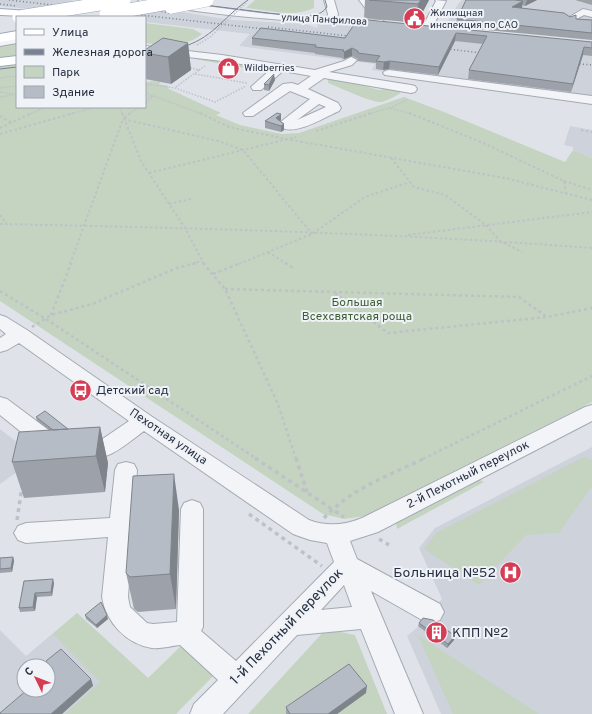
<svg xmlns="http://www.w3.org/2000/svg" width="592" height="714" viewBox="0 0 592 714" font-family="Overpass,sans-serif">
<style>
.built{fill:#cdd2db;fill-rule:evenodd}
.green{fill:#c5d4c0}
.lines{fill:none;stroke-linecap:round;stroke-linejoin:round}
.minor-casing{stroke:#a4aab3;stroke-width:2}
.major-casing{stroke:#9ea7b6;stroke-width:2}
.path-far3{stroke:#bdc1c8;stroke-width:1.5;stroke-dasharray:1.5 1.5;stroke-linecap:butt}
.path-far2{stroke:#bdc1c8;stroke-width:2;stroke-dasharray:2.5 2.5;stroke-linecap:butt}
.path-far1{stroke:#bdc1c8;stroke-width:2.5;stroke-dasharray:3 3;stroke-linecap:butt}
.path{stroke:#bdc1c8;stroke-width:3.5;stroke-dasharray:4 4;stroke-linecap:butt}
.minor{fill:#f2f4f7;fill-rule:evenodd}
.major{fill:#fff;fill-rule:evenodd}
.tram{stroke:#788294;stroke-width:1}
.rail{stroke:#788294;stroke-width:1.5;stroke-dasharray:1 2.5;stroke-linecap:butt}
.major-bridge-casing{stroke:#9ea7b6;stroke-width:14;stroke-linecap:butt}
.path-bridge{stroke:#bdc1c8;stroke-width:1.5;stroke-dasharray:1.5 1.5;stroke-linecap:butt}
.major-bridge{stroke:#fff;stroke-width:13}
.wall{fill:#9da2aa}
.shaded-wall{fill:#7f848b}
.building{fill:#b6bcc6;stroke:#7f848b}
.labels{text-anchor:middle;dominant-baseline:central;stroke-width:4;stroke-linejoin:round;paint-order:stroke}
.far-poi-label{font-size:10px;fill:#273041;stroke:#eff2f7;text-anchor:start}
.far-street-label{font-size:10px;fill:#273041;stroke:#eff2f7}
.park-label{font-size:12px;fill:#3b5e33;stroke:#eff2f7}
.poi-label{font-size:12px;fill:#273041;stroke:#eff2f7;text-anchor:start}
.street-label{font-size:12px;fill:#273041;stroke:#eff2f7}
.near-poi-label{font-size:14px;fill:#273041;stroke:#eff2f7;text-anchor:end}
.near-street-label{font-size:14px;fill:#273041;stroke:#eff2f7}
</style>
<rect width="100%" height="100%" fill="#dfe3e9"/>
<path class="built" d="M0 0H66L89 2 39 10 0 6Z
M462 0H592V38L447 23 458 4Z
M164 9 231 20 305 24 318 28 317 24 364 26 592 48V100L372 70 375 64 239 46 250 34 145 22V17H122Z
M570 126 592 130V158L573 150V147L564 145Z
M0 429 37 458 0 484Z
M592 447V714H441L407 636 418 627 442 599 419 548 435 528Z
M77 613 181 708 176 714H0V630L26 656ZM24 666H48V690H24Z"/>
<path class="green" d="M255 0H314V8C293 18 268 10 246 8Z
M145 23 193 29 202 34C187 47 164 46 145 43Z
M17 42V57L0 59V45Z
M195 59 214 60 270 69 267 72Z
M17 64V107H145V82H148L151 81 161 82 159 84 169 86 167 88 221 113 216 115 240 125 282 134 299 133 404 97 444 112 565 162 573 150 592 158V402L365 516 344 519 323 514 0 301V65Z
M331 76 344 82 352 80 369 84 365 86 379 90 392 88 401 93C395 96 388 101 381 102 371 103 339 87 328 83V79Z
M584 457 592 460V486L559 533 526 535 479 585 424 549 436 533Z
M478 479 484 482 397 529 396 524 400 519Z
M77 613 148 678 184 643 218 671 176 714H65L100 682 53 634Z
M326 629 355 635 387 714H248Z
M418 635 539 714H453Z"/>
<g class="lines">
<defs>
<path id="minor" d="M138 0H159L268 14 327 17 328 14 324 0H334L338 14 337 18 382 20 387 23 382 26C301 22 223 17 143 3Z
M359 0H369L372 4 403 8 405 6 400 0H410L416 7 405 14 369 10 366 9Z
M435 0 446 1 431 30H423L422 28 436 1Z
M583 9 592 11V17L584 15 569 23 564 20Z
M17 37V43L0 46V40Z
M145 46 222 55 315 70 344 61 351 57 357 60 352 65 329 72 411 85 415 86 417 89 415 92 411 93 324 78 308 89 338 103 341 108 339 111C325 117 289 140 278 124L310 99 290 91 253 116H245L243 113 283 84 292 83 298 85 311 76 283 71 261 90H253L251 87 271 69 222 61 145 52ZM319 104 326 107 297 120Z
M389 70 592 96V104L385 75 383 73 385 71Z
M0 315 6 317 27 330 151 416 309 520C327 527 345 525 362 518L585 407 592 405V421L378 532 350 541 357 559 440 604 444 612 440 620 431 623 422 620 371 591 423 714H395L361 629 297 635 223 714H190L194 704 218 680 180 645C171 646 160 649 152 648 126 644 106 622 102 597L108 537 26 543 18 540 14 533 18 526 26 523 110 518 115 470 118 464 126 462 134 464 137 470 128 597 130 607 147 623 153 624 177 622 181 509 184 503 192 500 200 503 203 509V627L201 631 236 661 334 562 327 543 310 540 293 534 144 431C121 448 104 466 72 457L69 451 72 445 80 443 98 442 129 421 19 343 7 350 0 352V338L6 334 0 329ZM344 585 352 607 321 610Z
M0 397 7 399 62 440 65 446 62 452 54 454 46 452 0 415Z"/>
<path id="major" d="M0 9 45 12 49 13 51 15 49 17 0 15Z
M17 31V39L0 42V34Z
M17 56V64L0 66V58Z"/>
</defs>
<use href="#minor" class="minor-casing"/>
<use href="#major" class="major-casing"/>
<path class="path-far3" d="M440 23 459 25
M455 24 459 16
M197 45 210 37
M199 70 205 66
M195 74 247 83
M0 78 17 76
M145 84 175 88 215 102 246 86
M176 87 199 70 187 67
M0 88 17 86
M0 92 13 94
M145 93 154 96 145 103
M0 97 17 94
M145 98 154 96 202 114
M119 107 122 114
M390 108 407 100
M30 114 46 107
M70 114 97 107
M129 114 139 107
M368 114 389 108 412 114"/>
<path class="path-far2" d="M122 113 141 161 185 228 204 264
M130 113 123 119 218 141 243 150 312 234
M200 113 229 127 286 139 505 178 592 200
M409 113 481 142 564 181 566 194
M0 116 12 123
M0 128 32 113
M581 130 592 132
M316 131 372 113
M0 134 74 113
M391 158 414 187 445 195 486 225 500 241 522 252
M149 173 296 137
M564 181 592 190
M169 204 191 199
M0 215 7 224
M0 224C197 228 395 233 592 248
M408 235 592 212
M268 252 287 264
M70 264 123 119
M192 264 202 261
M239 264 312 234 365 197 410 182"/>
<path class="path-far1" d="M203 263 225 289 278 404 296 459
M285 263 295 269
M213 274 241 263
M225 289 519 297 547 317
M0 291 46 319 257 459
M335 293 388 333 547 317 592 308
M51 315 71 263
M32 327 51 315 92 304 177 268 196 263
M423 459 592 376"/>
<path class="path" d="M255 458 344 517
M296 458 307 492
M249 514 322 566
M324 518C350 489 390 475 425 458
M17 520 22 487
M379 539 389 545"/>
<use href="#minor" class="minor"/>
<use href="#major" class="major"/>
<path class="tram" d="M165 0 300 17C310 16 321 16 327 7L325 0
M179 48C213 39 221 19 248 0
M0 69 17 67"/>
<path class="rail" d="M9 0 273 30
M121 0 142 7 169 13
M0 4 16 6
M268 27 357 37
M440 48 490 54
M569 63 592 65"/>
<defs>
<path id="major-bridge" d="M171 7 207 0
M106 14 185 0
M19 17 124 0"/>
</defs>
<use href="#major-bridge" class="major-bridge-casing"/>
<path class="path-bridge" d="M210 37 246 3"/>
<use href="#major-bridge" class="major-bridge"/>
</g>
<path class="wall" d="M365 0H429L417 23 364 18Z
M466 0H537L525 6 522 5V8L570 17 576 19 592 20V40L456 27 457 19Z
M575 0H592V5Z
M358 19 592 48V56L583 55 571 92 468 79 469 70 483 44 455 41 438 75 389 69 383 70 376 69V63L358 61V59L352 56 344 59H342L343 58 315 54V53L252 45V38H345Z
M188 43 191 70 171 84 145 79V50Z
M275 80 269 91 264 90V84Z
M281 120 280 121 284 124V130L281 132 265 128V121Z
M36 417 68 429 100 427 108 463 105 492 24 498 12 462 49 430 37 421Z
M179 510 176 609 138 612 134 609 126 573Z
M13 557 14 561 12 572 0 573V558Z
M24 581 54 583 52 596 37 597 35 611 20 612 19 608Z
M85 615 108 619 97 628 86 619Z
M419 623 455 636 454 640 447 648 418 626Z
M46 661 91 679 93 686 50 670 48 669V666H47Z
M366 693 337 714H286V707Z"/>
<path class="shaded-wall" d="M421 0H429L417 23 418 4Z
M527 0H537L525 6Z
M523 1 522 8 512 7Z
M456 33 455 41 438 75 439 67Z
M188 43 191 70 171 84 168 57Z
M584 47 583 55 571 92 573 84Z
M352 48V56L344 59V52Z
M390 61 389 69 383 70 384 62Z
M274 74 275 80 269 91V85Z
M281 114V120L276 124V118Z
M284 124V130L281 132V126Z
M100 427 108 463 105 492 96 456Z
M174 474 179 510 176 609 170 574Z
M13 557 14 561 12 572 11 568Z
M53 579 54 583 52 596 51 592Z
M35 593 37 597 35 611 33 607Z
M107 615 108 619 97 628 96 625Z
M455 636 454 640 447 648 448 644Z
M91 679 93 686 62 714H51Z
M367 686 366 693 337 714H328Z"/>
<path class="building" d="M369 0H421L418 4Z
M466 0H515L523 1 512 7 564 13 570 17 576 15V19L592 20V33L457 19Z
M358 19 592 42V48L584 47 573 84 469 70 487 36 456 33 439 67 390 61 384 62 376 61 380 56 358 53V51L352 48 344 52 343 51 344 50 315 47 316 45 252 38 261 28 345 38Z
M163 38 188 43 168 57 145 53V50Z
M274 74 269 85 264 84Z
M277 113 281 114 276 118 284 124 281 126 265 121Z
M45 411 68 429 53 430 36 417Z
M100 427 96 456 12 462 19 432Z
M174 474 170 574 130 577 126 573 133 476Z
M13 557 11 568 0 569V558Z
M53 579 51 592 35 593 33 607 19 608 24 581Z
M101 602 107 615 96 625 85 615Z
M423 618 433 620 455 636 448 644 419 623Z
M61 649 91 679 51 714H0V713L27 690H48V672L52 669 46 661Z
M349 664 367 686 328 714H290L286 707Z"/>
<defs>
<symbol id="civic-disc" viewBox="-11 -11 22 22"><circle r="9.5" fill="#d63c53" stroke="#eff2f7"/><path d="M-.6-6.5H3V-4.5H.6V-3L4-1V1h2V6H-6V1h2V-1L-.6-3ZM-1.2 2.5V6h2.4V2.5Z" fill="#fff"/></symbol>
<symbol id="shop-disc" viewBox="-11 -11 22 22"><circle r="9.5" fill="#d63c53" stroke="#eff2f7"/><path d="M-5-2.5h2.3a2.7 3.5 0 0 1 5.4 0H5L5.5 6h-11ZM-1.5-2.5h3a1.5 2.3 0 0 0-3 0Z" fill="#fff"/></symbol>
<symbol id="bus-disc" viewBox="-11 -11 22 22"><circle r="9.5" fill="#d63c53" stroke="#eff2f7"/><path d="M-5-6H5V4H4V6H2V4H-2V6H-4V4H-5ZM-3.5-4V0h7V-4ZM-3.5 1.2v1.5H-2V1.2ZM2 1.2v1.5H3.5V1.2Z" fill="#fff"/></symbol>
<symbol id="hospital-disc" viewBox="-11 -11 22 22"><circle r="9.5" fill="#d63c53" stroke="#eff2f7"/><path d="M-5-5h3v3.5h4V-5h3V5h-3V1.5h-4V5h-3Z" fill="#fff"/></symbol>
<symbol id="building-disc" viewBox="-11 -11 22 22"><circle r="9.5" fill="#d63c53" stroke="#eff2f7"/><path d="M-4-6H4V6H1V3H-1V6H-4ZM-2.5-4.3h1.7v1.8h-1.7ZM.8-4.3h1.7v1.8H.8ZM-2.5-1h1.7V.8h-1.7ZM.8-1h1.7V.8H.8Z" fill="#fff"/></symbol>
</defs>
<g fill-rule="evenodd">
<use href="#civic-disc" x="402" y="6" width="25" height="25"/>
<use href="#shop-disc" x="216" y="56" width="25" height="25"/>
<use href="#bus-disc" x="68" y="378" width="25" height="25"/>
<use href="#hospital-disc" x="498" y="560" width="25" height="25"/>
<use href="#building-disc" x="424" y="620" width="25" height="25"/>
</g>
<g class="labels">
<g class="far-poi-label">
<text x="430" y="13">Жилищная<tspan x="430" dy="12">инспекция по САО</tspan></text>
<text x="244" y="68">Wildberries</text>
</g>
<g class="far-street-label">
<text transform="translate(324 20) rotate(3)">улица Панфилова</text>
</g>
<g class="park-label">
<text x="357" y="303">Большая<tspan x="357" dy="14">Всехсвятская роща</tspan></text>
</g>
<g class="poi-label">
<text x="96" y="391">Детский сад</text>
</g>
<g class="street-label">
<text transform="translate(168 437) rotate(34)">Пехотная улица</text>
<text transform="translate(468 475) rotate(-27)">2-й Пехотный переулок</text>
</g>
<g class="near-poi-label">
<text x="496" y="573">Больница №52</text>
<text x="452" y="633" text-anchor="start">КПП №2</text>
</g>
<g class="near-street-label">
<text transform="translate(287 627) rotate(-46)">1-й Пехотный переулок</text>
</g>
</g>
<rect x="16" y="16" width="130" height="92" fill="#eff2f7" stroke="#9fa4ae"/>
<rect x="24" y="29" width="20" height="6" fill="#ffffff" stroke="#9fa4ae"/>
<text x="52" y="36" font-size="12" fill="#273041">Улица</text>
<rect x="24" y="49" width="20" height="6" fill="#788294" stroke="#9fa4ae"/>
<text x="52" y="56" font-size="12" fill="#273041">Железная дорога</text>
<rect x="24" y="66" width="20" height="12" fill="#c5d4c0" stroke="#9fa4ae"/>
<text x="52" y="76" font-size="12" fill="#273041">Парк</text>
<rect x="24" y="86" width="20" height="12" fill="#b6bcc6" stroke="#9fa4ae"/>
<text x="52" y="96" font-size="12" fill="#273041">Здание</text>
<g transform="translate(36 678) rotate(313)"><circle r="19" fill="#eff2f7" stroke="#9fa4ae"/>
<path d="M0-3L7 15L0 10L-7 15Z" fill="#d63c53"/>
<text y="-6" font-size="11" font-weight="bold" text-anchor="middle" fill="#273041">С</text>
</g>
</svg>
